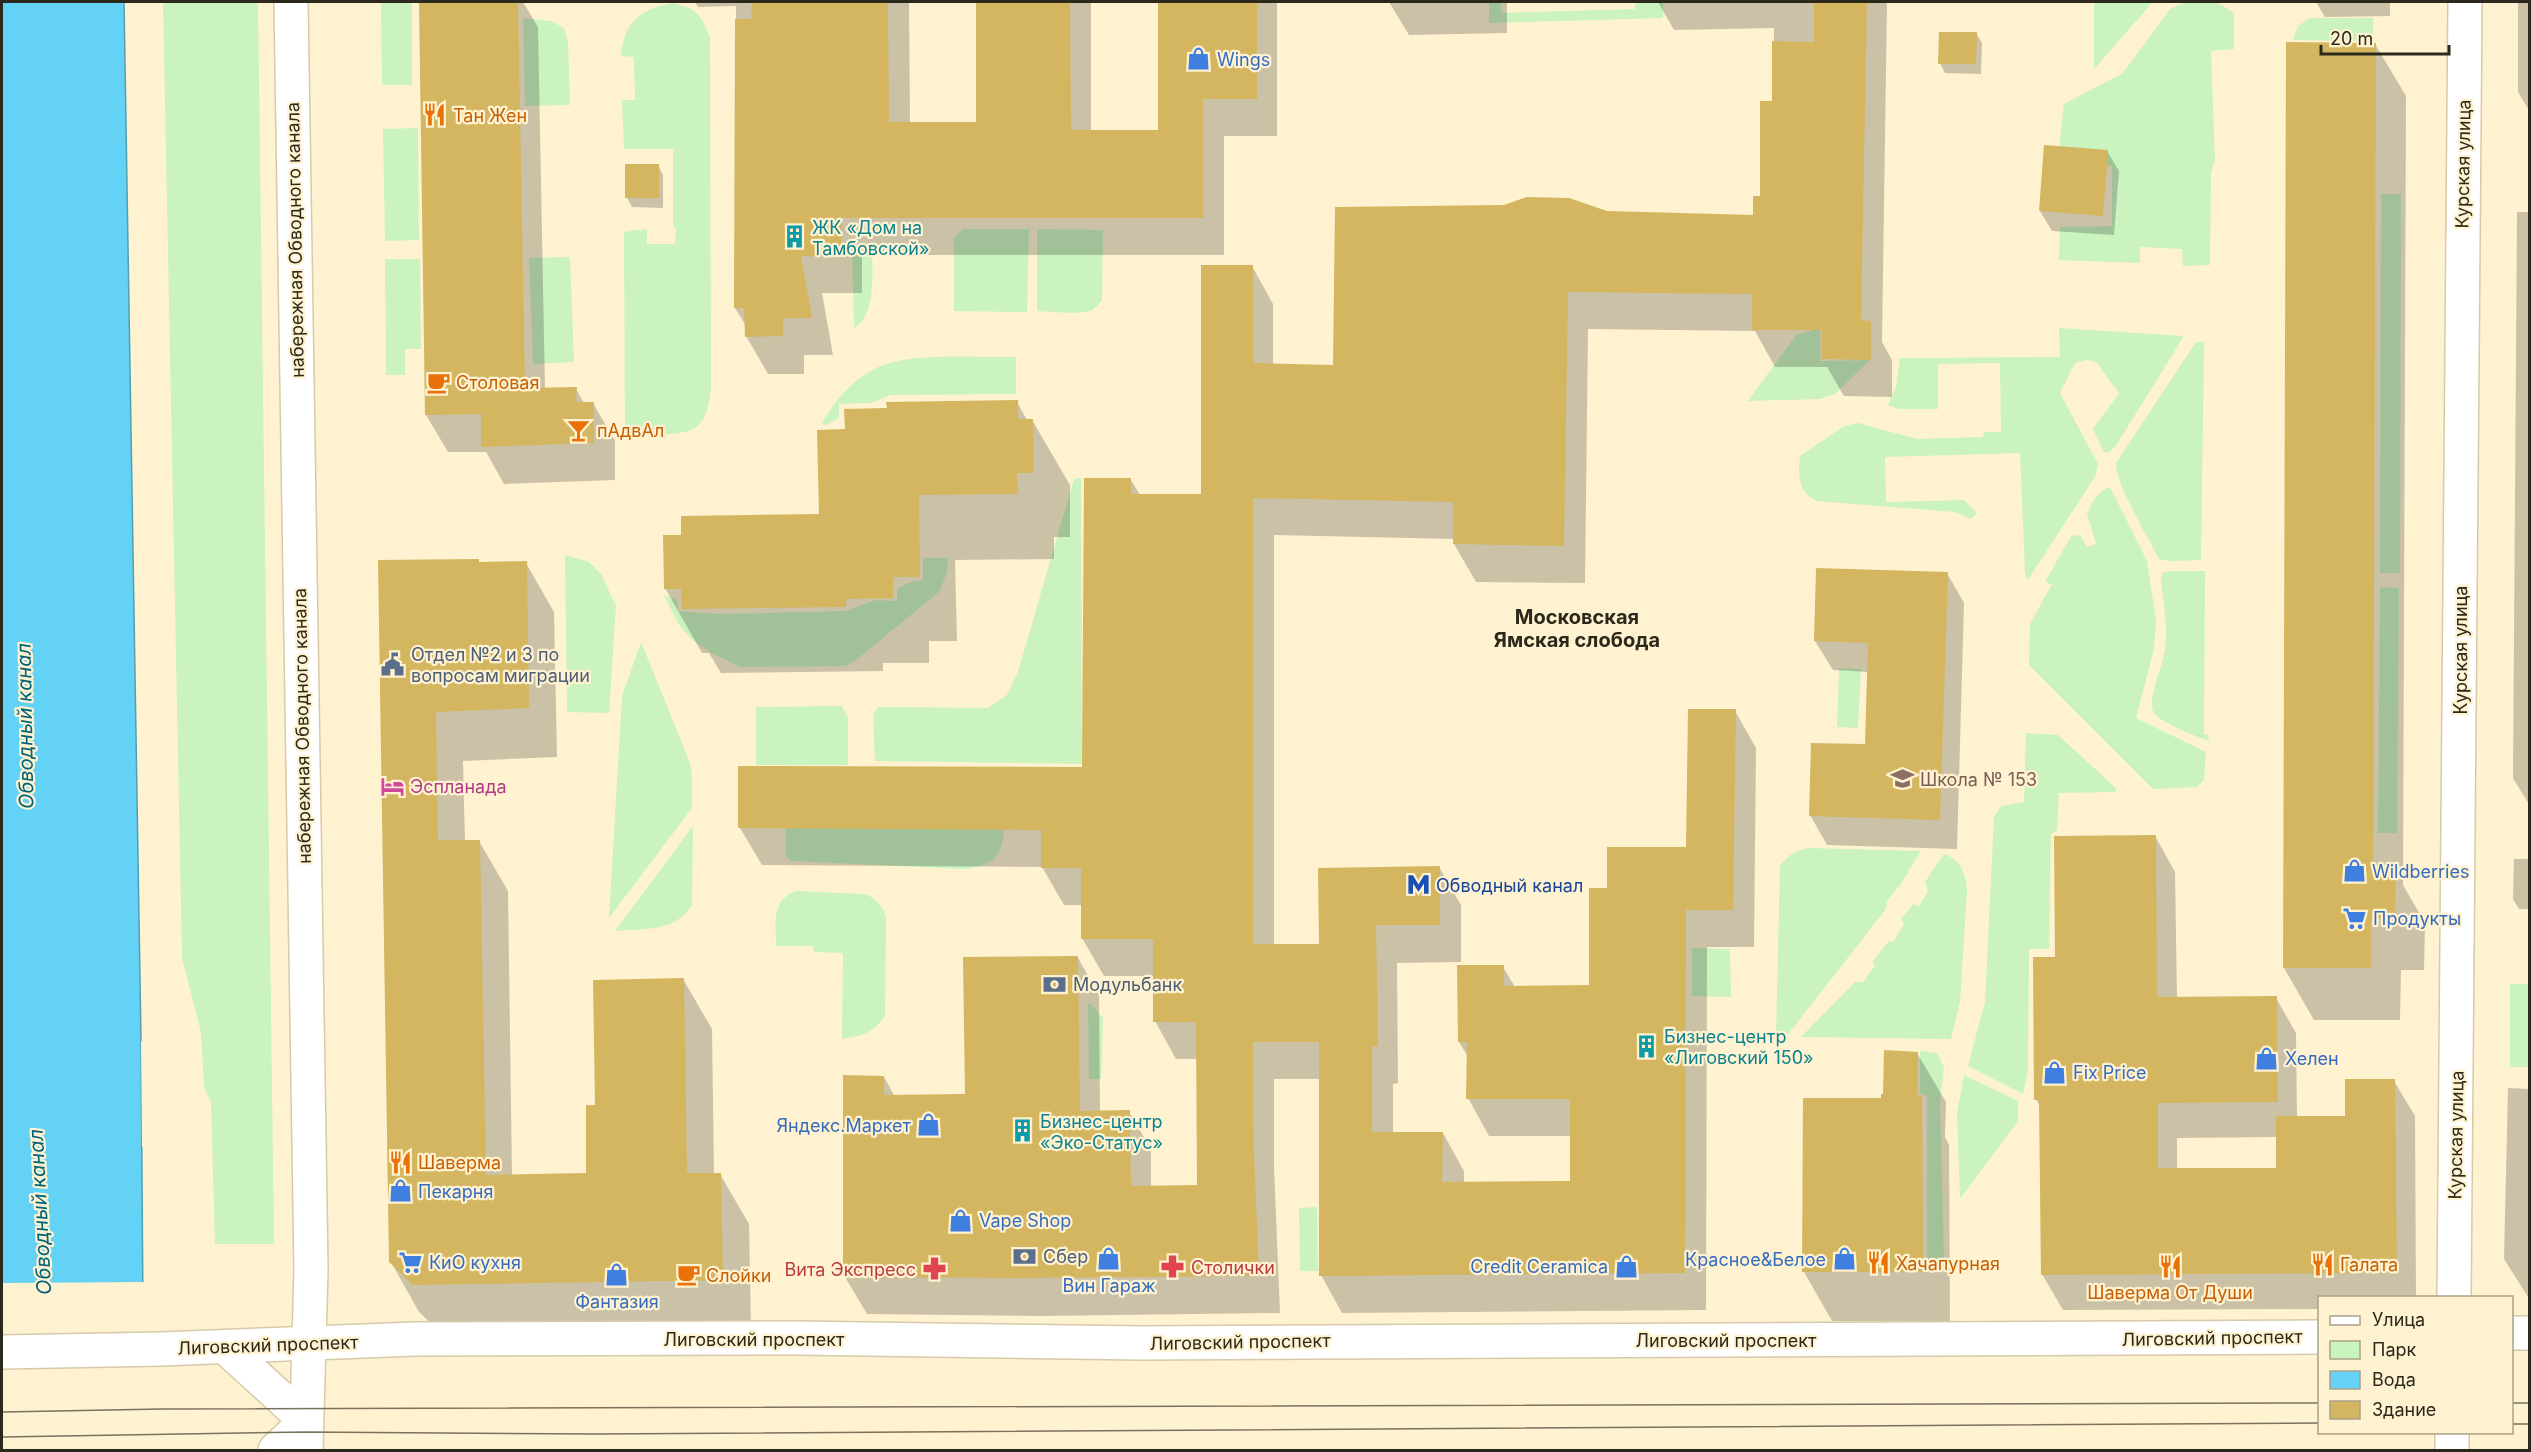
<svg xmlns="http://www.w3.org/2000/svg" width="2531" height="1452" viewBox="0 0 2531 1452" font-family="Inter,sans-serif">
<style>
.green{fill:#caf3c0}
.water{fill:#63d2f4;stroke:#529fb3;stroke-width:1.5}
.pier{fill:#fef2d0}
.shadow{fill:#0003;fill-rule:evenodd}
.building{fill:#d3b65f}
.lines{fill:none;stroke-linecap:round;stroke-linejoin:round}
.secondary-casing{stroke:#d6caa9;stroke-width:36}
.primary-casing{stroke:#d6caa9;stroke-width:36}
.secondary{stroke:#fff;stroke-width:33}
.primary{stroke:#fff;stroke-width:33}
.tram{stroke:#79725d;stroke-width:1.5}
.labels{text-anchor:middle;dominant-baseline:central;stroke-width:4.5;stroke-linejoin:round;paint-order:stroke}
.shop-label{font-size:18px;fill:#366cbe;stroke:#fef2d0;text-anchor:start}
.food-label{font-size:18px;fill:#c56008;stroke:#fef2d0;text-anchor:start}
.street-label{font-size:18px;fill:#2c281b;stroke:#fef2d0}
.culture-label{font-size:18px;fill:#0d838f;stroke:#fef2d0;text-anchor:start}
.service-label{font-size:18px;fill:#4e5e75;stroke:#fef2d0;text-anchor:start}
.education-label{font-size:18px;fill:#785e54;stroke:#fef2d0;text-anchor:start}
.hotel-label{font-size:18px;fill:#b23c85;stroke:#fef2d0;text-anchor:start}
.transit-label{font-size:18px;fill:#164399;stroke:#fef2d0;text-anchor:start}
.health-label{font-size:18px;fill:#be3a42;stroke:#fef2d0;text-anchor:start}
.neighbourhood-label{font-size:20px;font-weight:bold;fill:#2c281b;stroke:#fef2d0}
.water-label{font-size:20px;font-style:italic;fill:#006279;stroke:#fef2d0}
</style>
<rect width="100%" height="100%" fill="#fef2d0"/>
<path class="green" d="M163 2H258L274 1244H215L211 1103 204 1086 201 1032 182 958Z
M381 2H412V85H382Z
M1489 2H1501V13L1635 9V2H1663V18L1489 23Z
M2094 2H2153L2094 69Z
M2185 2H2217L2234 13V49L2211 51 2215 161 2211 172 2210 265 2183 266 2182 249 2140 247V263L2059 260 2060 227 2112 226V166L2057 165 2064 104 2123 73 2170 9Z
M673 3C698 9 700 14 710 37L711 389C709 400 708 416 699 425 687 438 643 434 625 435L624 232 647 229V244H675L676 228 673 226V149H624L622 100H635L634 57 621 56C624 20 641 9 673 3Z
M523 18 551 21 564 28 568 43 570 105 525 106Z
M2310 18H2373V41L2293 40 2298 26Z
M418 128 419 240 385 241 383 129Z
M2381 194H2401L2400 573H2380Z
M963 229H1029L1027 312 954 311V238Z
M1037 229 1103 230 1102 301 1091 311 1073 313 1037 311Z
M872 247C872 269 877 316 854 328L852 249Z
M570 257 574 362 533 364 529 258Z
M385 259H420L421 349H405V375H386Z
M1813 319H1820V361L1870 360 1835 394 1820 399 1748 401 1797 334 1811 331Z
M2059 328 2184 336 2115 447 2109 452H2104L2093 429 2119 393 2096 362 2086 360 2075 363 2060 393 2098 464 2096 475 2028 580 2025 573 2020 453 1885 457 1886 502 1964 500 1977 513 1970 519 1955 512 1816 501C1798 491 1798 476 1800 456L1844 426 1858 423 1917 439 1983 437 1984 432H2001L2000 363 1938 364V409H1899L1888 405 1896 388 1900 358 2060 357Z
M2196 342H2204L2201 560 2170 561 2159 559C2148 537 2115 484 2116 463Z
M1016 357V394L890 395 872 403 839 404V418L825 425 822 424C833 401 857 375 881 366 917 352 978 358 1016 357Z
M1081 478 1082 764 875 761 873 715 878 707 988 708 1007 695 1018 672 1074 479Z
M2107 487 2111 489 2147 561 2156 620 2154 649 2136 718 2206 752 2204 780 2197 787 2153 789 2029 665 2030 624 2052 584 2045 582 2071 536 2080 535 2087 547 2096 544 2087 513 2095 498Z
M565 555 589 562 601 574 616 606 609 713 567 712Z
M923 558H948L947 572 940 591 855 661 846 666 740 667 710 652 690 638 678 623 664 595 677 600 678 611 718 614 845 611 876 600 897 601V589L913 581 923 580Z
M2171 571H2205L2204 734 2208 735 2209 741C2197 737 2161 723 2154 713 2147 704 2160 671 2163 659 2170 635 2163 604 2161 579L2162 573Z
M2380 587 2399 588 2397 833H2378Z
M641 642 690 763 692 776V808L609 918 622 696Z
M1839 668 1861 669 1858 728 1837 727Z
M842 706 848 718V765H756V707Z
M2026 733 2058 735 2117 789 2115 792 2059 793 2057 830 2051 834 2049 949H2029L2028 1070 2023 1094 1968 1066 1985 1002 1994 817 2001 806 2024 802Z
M693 826 692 904C677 933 643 928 615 931Z
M786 828 1004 829C1002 859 993 865 964 869L791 861 786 857Z
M1808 848 1921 851 1900 885 1887 901 1886 909 1786 1037 1776 1036 1780 866C1788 855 1795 851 1808 848Z
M1944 854C1961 860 1965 872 1967 889L1960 1002 1951 1039 1801 1037 1855 982H1863L1875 966 1872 962 1888 942 1894 941 1904 924 1901 919 1913 904 1919 906 1928 891 1925 882Z
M796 891 865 894C877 899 882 905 886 917L885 1015C874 1033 862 1036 842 1039L843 953 814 952 813 946H776C776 924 771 900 796 891Z
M1692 948 1730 949 1731 997 1692 996Z
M2510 984H2529V1067H2510Z
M1088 1004H1091L1103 1018 1101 1079H1089Z
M1920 1051 1937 1053 1944 1067 1940 1100 1944 1259 1941 1267 1927 1268V1096L1920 1093Z
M1964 1075 2018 1101V1121L1960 1199 1957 1113Z
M1317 1207 1318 1271H1300L1299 1208Z"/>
<path class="water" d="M2 2H124L141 1041 144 1450H2Z"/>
<path class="pier" d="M141 1041H144L145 1147H142Z
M146 1282 147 1450H2V1283Z"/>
<path class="shadow" d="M420 2H523L538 27 545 389H576L584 403H593L615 441V480L504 484 486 452H448L426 415Z
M695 2H909L910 123H978V2H1091V131H1160L1159 2H1277V136H1224V255H862V293H822L833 355H804V374H768L746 336V326L735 308 736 6 698 7Z
M1389 2H1507V33L1409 35Z
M1658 2H1887L1882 342 1892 360V397L1844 396 1827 367H1775L1755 331 1588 329 1585 583 1476 582 1454 544V539L1274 535V946H1320L1439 867 1461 905V962L1397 963 1398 1083 1393 1084V1133H1443L1464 1171V1183H1571V1136H1489L1468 1098V1057L1459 1042 1503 967 1515 987H1590L1608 889 1687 849 1735 711 1756 748 1754 947H1707L1706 1310 1342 1313 1321 1275 1320 1079H1274V1167L1280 1313 1040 1316 867 1314 845 1277 884 1077 895 1097 966 1095 1078 958 1099 995 1100 1112H1129L1151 1149V1187L1198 1186V1059H1176L1155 1021V976H1104L1082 938V905H1064L1042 867 762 865 740 828 1083 769 1131 480 1140 495H1203L1252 266 1273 304V365L1334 366 1607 213 1754 216 1762 197 1773 102 1774 28 1674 30Z
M2316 2H2390V16L2325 17Z
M2518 2H2530V112L2518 92Z
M1976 33 1982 43 1981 74 1945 73 1940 63Z
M2375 44 2406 96 2403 885 2425 923 2424 970H2401L2400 1020H2314L2284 968Z
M2107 151 2119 171 2114 235 2052 231 2040 211Z
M658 165 663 175V208L632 207 627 198Z
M2517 212H2530V806L2513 778Z
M1017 402 1027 420H1032L1070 485V537H1054V559L955 560 957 641H929V663H883V671L721 673 709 653H702L665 588 683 536 821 516 846 431Z
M478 560 480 563H526L554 612 557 757 463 761 465 842 479 841 508 891 512 1176 588 1175 597 1107 683 979 712 1029 714 1174H720L749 1224 751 1329 442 1334 419 1312 391 1262 380 561Z
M1947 573 1964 603 1957 849 1827 845 1810 815 1867 746 1869 672 1833 670 1815 641Z
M2155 836 2175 872 2177 998H2276L2296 1033 2297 1118H2346L2394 1081 2415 1116 2416 1298H2320V1309L2063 1310 2042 1274 2041 1108 2036 1099 2056 958ZM2277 1137 2278 1169 2177 1170V1138Z
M2514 859H2530V909H2519L2513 899Z
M1917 1053 1946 1102 1945 1137 1949 1145 1950 1321H1832L1804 1272 1882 1099Z
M2508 1088 2530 1089V1300L2504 1259Z"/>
<path class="building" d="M419 2H518L525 388 577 387 576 402H594V443L481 447V414L425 415Z
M768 2H888L889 122H976V2H1070L1071 130H1158V2H1257V99H1203V218H842L841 256H801L812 318H783V336L745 337 744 308H734L735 19H751L752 3Z
M1814 2H1867L1861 320 1871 321V360L1821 359V330H1752V294L1568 292 1564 546 1453 544V502L1253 498V944H1319L1318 868 1440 866V925H1376L1378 1046 1372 1047V1132H1443L1442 1182 1570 1181V1099H1466L1467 1042H1458L1457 965H1504V986L1589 985V888H1607V847H1686L1688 709H1736L1733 910H1686L1685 1273 1319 1276V1042H1253V1128L1259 1276 1018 1278 843 1277V1075L884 1076V1095L965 1094 963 957 1078 956 1080 1111 1130 1110 1131 1186 1197 1185 1196 1022H1153V939H1081V868H1041V830L738 828V766L1082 767 1084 478H1131V494H1201V265H1253V363L1333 365 1335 207 1504 205 1527 197 1569 198 1607 211 1753 215V196H1760V101H1772V41L1814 42Z
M1939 32H1977L1976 64H1938Z
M2286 42 2376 43 2373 869 2396 870 2395 919H2371V968H2283Z
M2044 145 2108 150 2103 216 2039 211Z
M625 164H659V198H625Z
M1018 400V419H1033L1034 473H1017L1018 494 919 495 920 577H893V598L846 599V607L682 609 681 589H664L663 535H681V516L819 514 817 430 845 429 844 409 887 408 886 402Z
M479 559V562L527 561 529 708 436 712 438 840H480L486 1175 586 1173V1105H595L593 980 684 978 687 1173H721L723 1280 413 1285 389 1262 378 560Z
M1816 568 1948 572 1940 820 1809 816 1811 743 1865 744 1868 643 1814 641Z
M2156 835 2157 997 2277 996V1058L2278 1102 2158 1103V1168H2276V1116H2345V1079H2395L2397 1273 2041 1275 2039 1100H2034L2033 957H2055L2054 836Z
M1884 1050 1918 1052 1917 1095H1922L1923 1272H1802L1803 1098H1881V1094H1883Z"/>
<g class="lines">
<defs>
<path id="secondary" d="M291 2 311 1269 306 1450
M2454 1298 2465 2
M225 1347 306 1421
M275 1450 306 1421
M2452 1450V1432"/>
<path id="primary" d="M2512 1333H2530
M2 1352 161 1349 415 1339 797 1338 1142 1343 2320 1337"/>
</defs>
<use href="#secondary" class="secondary-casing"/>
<use href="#primary" class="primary-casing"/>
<use href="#secondary" class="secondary"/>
<use href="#primary" class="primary"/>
<path class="tram" d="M2512 1403H2530
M2 1412 162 1409 2320 1403
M2512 1424H2530
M2 1437 306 1432 596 1434 2320 1423"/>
</g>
<defs>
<symbol id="shop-bare" viewBox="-9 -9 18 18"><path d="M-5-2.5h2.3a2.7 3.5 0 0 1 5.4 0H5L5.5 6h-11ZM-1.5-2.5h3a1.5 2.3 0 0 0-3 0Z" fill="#3f7fe0" stroke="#fef2d0" stroke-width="2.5" paint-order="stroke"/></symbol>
<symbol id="restaurant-bare" viewBox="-9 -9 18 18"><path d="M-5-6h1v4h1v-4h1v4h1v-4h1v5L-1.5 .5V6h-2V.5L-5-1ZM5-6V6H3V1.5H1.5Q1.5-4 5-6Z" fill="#e8710a" stroke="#fef2d0" stroke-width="2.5" paint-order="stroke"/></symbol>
<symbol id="building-bare" viewBox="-9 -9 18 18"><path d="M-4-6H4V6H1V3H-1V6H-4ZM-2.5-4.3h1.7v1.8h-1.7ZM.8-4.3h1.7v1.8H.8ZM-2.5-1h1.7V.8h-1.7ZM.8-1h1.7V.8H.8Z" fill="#0f9aa8" stroke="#fef2d0" stroke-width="2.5" paint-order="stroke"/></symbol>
<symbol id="cafe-bare" viewBox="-9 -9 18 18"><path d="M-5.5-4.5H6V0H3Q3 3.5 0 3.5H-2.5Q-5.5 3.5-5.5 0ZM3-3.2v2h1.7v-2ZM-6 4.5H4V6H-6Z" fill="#e8710a" stroke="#fef2d0" stroke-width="2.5" paint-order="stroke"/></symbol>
<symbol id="bar-bare" viewBox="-9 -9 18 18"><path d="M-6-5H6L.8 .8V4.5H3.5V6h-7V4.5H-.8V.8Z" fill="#e8710a" stroke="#fef2d0" stroke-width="2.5" paint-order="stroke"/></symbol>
<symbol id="civic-bare" viewBox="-9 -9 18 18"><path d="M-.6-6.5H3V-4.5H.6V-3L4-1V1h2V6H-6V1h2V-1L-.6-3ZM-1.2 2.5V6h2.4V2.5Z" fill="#5c6f8a" stroke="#fef2d0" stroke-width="2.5" paint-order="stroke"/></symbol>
<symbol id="school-bare" viewBox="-9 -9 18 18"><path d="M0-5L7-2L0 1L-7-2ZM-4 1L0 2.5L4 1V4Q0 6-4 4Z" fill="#8d6e63" stroke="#fef2d0" stroke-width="2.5" paint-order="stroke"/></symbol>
<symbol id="hotel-bare" viewBox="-9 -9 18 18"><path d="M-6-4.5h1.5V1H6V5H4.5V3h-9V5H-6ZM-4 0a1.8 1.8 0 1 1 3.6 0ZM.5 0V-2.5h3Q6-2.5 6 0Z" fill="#d1479c" stroke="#fef2d0" stroke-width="2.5" paint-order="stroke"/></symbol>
<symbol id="metro-bare" viewBox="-9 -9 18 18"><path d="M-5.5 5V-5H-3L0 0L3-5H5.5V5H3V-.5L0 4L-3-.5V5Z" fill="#1a4fb4" stroke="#fef2d0" stroke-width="2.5" paint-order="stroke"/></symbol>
<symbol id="supermarket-bare" viewBox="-9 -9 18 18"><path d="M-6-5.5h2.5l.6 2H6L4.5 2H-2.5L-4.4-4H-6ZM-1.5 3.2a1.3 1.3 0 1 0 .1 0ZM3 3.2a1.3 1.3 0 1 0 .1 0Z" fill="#3f7fe0" stroke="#fef2d0" stroke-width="2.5" paint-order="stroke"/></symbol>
<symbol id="bank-bare" viewBox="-9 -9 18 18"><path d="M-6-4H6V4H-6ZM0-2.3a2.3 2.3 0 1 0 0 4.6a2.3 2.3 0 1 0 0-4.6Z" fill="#5c6f8a" stroke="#fef2d0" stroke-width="2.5" paint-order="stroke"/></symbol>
<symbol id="pharmacy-bare" viewBox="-9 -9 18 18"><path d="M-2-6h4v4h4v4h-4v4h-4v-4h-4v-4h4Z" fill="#e0444e" stroke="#fef2d0" stroke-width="2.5" paint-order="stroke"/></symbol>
</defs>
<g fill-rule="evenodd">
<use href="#shop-bare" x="1182" y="42" width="33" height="33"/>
<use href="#restaurant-bare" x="418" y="98" width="33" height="33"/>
<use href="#building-bare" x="778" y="220" width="33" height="33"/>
<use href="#cafe-bare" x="422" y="366" width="33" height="33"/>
<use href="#bar-bare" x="562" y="414" width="33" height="33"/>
<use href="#civic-bare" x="376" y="648" width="33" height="33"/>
<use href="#school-bare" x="1886" y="762" width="33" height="33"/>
<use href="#hotel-bare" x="376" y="770" width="33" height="33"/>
<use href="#shop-bare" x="2338" y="854" width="33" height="33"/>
<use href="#metro-bare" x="1402" y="868" width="33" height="33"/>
<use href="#supermarket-bare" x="2338" y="902" width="33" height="33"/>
<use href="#bank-bare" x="1038" y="968" width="33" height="33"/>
<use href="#building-bare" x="1630" y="1030" width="33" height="33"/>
<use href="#shop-bare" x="2250" y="1042" width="33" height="33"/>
<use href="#shop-bare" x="2038" y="1056" width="33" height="33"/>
<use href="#shop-bare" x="912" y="1108" width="33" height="33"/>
<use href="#building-bare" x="1006" y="1114" width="33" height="33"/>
<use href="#restaurant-bare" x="384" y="1146" width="33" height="33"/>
<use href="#shop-bare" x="384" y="1174" width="33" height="33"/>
<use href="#shop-bare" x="944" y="1204" width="33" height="33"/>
<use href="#bank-bare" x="1008" y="1240" width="33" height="33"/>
<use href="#shop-bare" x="1092" y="1242" width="33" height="33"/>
<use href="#shop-bare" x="1828" y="1242" width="33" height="33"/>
<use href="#supermarket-bare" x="394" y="1246" width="33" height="33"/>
<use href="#restaurant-bare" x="1862" y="1246" width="33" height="33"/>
<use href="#restaurant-bare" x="2306" y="1248" width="33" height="33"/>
<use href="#shop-bare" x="1610" y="1250" width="33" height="33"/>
<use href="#restaurant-bare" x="2154" y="1250" width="33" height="33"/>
<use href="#pharmacy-bare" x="1156" y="1250" width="33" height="33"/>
<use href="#pharmacy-bare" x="918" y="1252" width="33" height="33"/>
<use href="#shop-bare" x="600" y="1258" width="33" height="33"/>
<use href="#cafe-bare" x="672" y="1258" width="33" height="33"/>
</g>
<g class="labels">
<g class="shop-label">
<text x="1217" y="59">Wings</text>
<text x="2372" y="871">Wildberries</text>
<text x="2373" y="918">Продукты</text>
<text x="2285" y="1058">Хелен</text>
<text x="2073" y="1072">Fix Price</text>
<text x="911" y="1125" text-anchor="end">Яндекс.Маркет</text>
<text x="418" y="1191">Пекарня</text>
<text x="979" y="1220">Vape Shop</text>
<text x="1826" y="1259" text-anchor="end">Красное&amp;Белое</text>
<text x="429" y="1262">КиО кухня</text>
<text x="1608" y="1266" text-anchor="end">Credit Ceramica</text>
<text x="1109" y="1285" text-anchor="middle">Вин Гараж</text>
<text x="617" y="1301" text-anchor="middle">Фантазия</text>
</g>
<g class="food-label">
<text x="453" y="115">Тан Жен</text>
<text x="456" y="382">Столовая</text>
<text x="597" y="430">пАдвАл</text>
<text x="418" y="1162">Шаверма</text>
<text x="1896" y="1263">Хачапурная</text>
<text x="2340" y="1264">Галата</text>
<text x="706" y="1275">Слойки</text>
<text x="2170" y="1292" text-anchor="middle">Шаверма От Души</text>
</g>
<g class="street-label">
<text transform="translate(2463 164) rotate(-89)">Курская улица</text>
<text transform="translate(295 240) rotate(-91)">набережная Обводного канала</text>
<text transform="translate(2460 650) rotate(-90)">Курская улица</text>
<text transform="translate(302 726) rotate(-91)">набережная Обводного канала</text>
<text transform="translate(2456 1135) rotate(-89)">Курская улица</text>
<text transform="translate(2212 1338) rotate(-1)">Лиговский проспект</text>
<text x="754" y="1339">Лиговский проспект</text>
<text x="1726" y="1340">Лиговский проспект</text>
<text transform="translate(1240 1342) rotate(-1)">Лиговский проспект</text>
<text transform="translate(268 1345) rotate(-2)">Лиговский проспект</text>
</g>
<g class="culture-label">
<text x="812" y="227">ЖК «Дом на<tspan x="812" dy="21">Тамбовской»</tspan></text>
<text x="1664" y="1036">Бизнес-центр<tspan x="1664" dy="21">«Лиговский 150»</tspan></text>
<text x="1040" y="1121">Бизнес-центр<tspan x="1040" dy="21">«Эко-Статус»</tspan></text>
</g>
<g class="service-label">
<text x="411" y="654">Отдел №2 и 3 по<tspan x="411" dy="21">вопросам миграции</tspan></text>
<text x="1073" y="984">Модульбанк</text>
<text x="1043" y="1256">Сбер</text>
</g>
<g class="education-label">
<text x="1920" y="779">Школа № 153</text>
</g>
<g class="hotel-label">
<text x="410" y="786">Эспланада</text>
</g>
<g class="transit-label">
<text x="1436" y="885">Обводный канал</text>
</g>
<g class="health-label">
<text x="1191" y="1267">Столички</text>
<text x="916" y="1269" text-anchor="end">Вита Экспресс</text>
</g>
<g class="neighbourhood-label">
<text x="1577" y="617">Московская<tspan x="1577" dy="23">Ямская слобода</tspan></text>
</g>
<g class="water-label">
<text transform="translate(25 726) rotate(-91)">Обводный канал</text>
<text transform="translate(40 1212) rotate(-93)">Обводный канал</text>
</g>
</g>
<rect width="2531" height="1452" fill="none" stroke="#2c281b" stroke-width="6"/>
<rect x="2318" y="1296" width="195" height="138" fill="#fef2d0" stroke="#aaa188" stroke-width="1.5"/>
<rect x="2330" y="1316" width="30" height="9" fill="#ffffff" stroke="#aaa188" stroke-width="1.5"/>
<text x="2372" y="1326" font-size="18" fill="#2c281b">Улица</text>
<rect x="2330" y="1341" width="30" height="18" fill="#caf3c0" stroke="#aaa188" stroke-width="1.5"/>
<text x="2372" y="1356" font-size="18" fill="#2c281b">Парк</text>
<rect x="2330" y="1371" width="30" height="18" fill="#63d2f4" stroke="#aaa188" stroke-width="1.5"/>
<text x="2372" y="1386" font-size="18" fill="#2c281b">Вода</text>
<rect x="2330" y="1401" width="30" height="18" fill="#d3b65f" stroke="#aaa188" stroke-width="1.5"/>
<text x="2372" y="1416" font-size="18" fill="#2c281b">Здание</text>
<path d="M2321 45v9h128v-9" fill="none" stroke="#2c281b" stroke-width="3"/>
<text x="2330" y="45" font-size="18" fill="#2c281b" stroke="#fef2d0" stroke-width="4.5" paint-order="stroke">20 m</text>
</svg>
